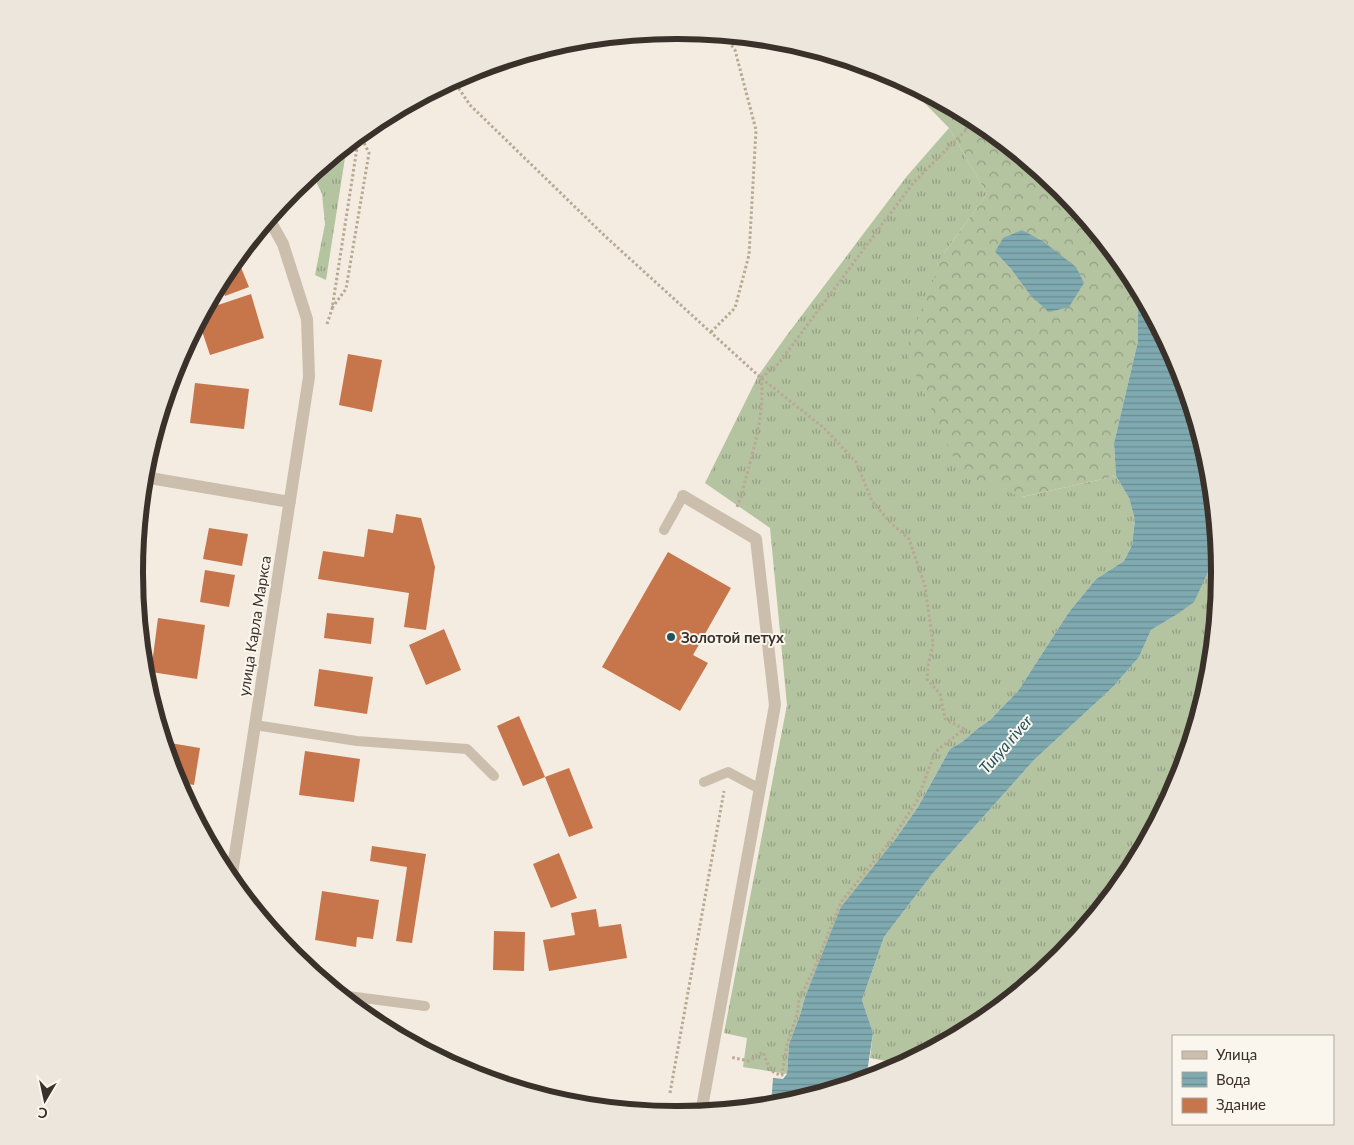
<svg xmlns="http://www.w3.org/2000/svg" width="1354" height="1145" viewBox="0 0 1354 1145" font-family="Lato,sans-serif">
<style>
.grass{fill:url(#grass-tufts)}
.forest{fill:url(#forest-crowns);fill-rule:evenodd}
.water{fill:url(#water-rules)}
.building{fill:#c7754b}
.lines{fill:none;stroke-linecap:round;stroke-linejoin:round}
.path{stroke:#b8a896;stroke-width:3;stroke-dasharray:2.5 2.5;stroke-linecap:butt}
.service{stroke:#ccbeac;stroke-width:10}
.minor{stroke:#ccbeac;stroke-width:12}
.poi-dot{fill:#1f535d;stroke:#fbf6ed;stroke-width:2}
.labels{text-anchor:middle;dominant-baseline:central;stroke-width:4;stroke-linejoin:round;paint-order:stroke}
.street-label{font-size:15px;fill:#3a312b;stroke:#fbf6ed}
.poi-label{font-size:15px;font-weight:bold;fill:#3a312b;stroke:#fbf6ed;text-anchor:start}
.water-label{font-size:16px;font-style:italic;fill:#1f535d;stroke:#fbf6ed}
.rim{fill:none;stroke:#3a312b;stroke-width:6}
</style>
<defs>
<pattern id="grass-tufts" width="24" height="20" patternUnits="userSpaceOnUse" patternTransform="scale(1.25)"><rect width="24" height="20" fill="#b4c3a0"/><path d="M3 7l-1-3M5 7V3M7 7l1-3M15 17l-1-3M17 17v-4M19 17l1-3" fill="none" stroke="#939f83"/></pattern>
<pattern id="forest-crowns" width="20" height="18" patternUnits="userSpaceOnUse" patternTransform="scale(1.25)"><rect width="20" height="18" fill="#b4c3a0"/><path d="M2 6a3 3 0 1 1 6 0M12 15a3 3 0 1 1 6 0" fill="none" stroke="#939f83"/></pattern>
<pattern id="water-rules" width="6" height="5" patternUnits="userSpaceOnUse" patternTransform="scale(1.25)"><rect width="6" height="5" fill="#7faab1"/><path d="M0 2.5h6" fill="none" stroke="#698b90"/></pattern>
</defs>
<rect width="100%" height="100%" fill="#f4ece0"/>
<path class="grass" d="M949 128 987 194 944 253 1022 497 1116 476 1129 498 1135 520 1132 545 1124 561 1096 579 1069 612 1018 691 990 720 977 729 962 742 950 749 918 807 894 841 818 967 805 997 800 1015 789 1044 787 1074 743 1067 747 1038 724 1033 787 705 770 528 705 483 758 376 787 335 907 176Z
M347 145 326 280 315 275 325 224 322 194 312 173Z
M1216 540 1219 573 1209 679 1178 780 1128 874 1060 956 978 1024 898 1066 897 1063 870 1058 873 1033 862 1000 884 937 933 873 1034 760 1113 687 1139 657 1151 630 1176 615 1208 572 1210 553Z"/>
<path class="forest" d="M903 81 979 122 1061 189 1128 271 1138 290V341L1114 443 1116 476 1022 497 961 474 905 351 944 253 987 194 949 128ZM1044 242 1012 270 995 252Z"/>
<path class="water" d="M1022 230 1044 242 1076 267 1084 283 1069 307 1049 312 1031 296 1012 270 995 252 1003 238Z
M1138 290 1178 365 1209 467 1216 540 1210 553 1208 572 1194 602 1176 615 1151 630 1139 657 1113 687 1034 760 933 873 884 937 862 1000 873 1033 866 1079 783 1105 771 1106 773 1078 783 1079 787 1074 789 1044 800 1015 805 997 841 907 894 841 918 807 950 749 962 742 977 729 990 720 1018 691 1069 612 1096 579 1124 561 1132 545 1135 520 1129 498 1116 476 1114 443 1138 341Z"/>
<path class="building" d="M240 265 249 287 225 296 220 283 227 270Z
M251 294 264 338 210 355 199 322 213 295H214L218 305Z
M348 354 382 360 372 412 339 405Z
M195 383 249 389 244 429 190 423Z
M396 514 421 518 435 567 426 630 404 627 409 593 318 579 323 551 364 557 368 529 393 533Z
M209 528 248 534 242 566 203 559Z
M668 552 731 588 693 655 708 663 680 711 602 667Z
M205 570 235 575 229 607 200 602Z
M327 613 374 618 371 644 324 638Z
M158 618 205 625 197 679 151 672Z
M444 629 461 670 426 685 409 645Z
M319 669 373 677 367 714 314 706Z
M519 716 545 777 523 786 497 726Z
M164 742 200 748 194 785 177 782Z
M305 751 360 759 354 802 299 795Z
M569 768 593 828 569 837 545 777Z
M372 846 426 854 412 943 396 941 407 867 370 861Z
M559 853 577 898 551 908 533 864Z
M322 891 379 900 373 939 357 937 356 947 315 940Z
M596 909 599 927 621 924 627 958 549 971 543 940 575 935 571 913Z
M494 931 525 932 524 971 493 970Z"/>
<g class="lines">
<path class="path" d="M453 80 470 105 606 237 761 378 824 428 856 462 872 501 891 523 909 539 925 586 933 644 928 666 927 679 940 694 945 719 964 729 935 752 917 801 892 839 841 902 814 969 799 1000 797 1015 787 1045 782 1075C768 1073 768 1063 763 1052L749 1061 730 1057
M332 308 346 289 369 153 360 135
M327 324 332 309 359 135
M711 332 735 308 749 255 756 130 735 50 724 35
M761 378 779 363 913 183 976 120
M737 507 741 497C750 461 766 415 761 378
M670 1093 724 791"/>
<path class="service" d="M664 530 683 496
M255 725 357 741 467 749 494 776
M704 782 728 772 760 789
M340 995 425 1006"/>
<path class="minor" d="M144 477 290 502
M683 496 756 539 775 705 701 1113
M231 880 309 377 307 319 283 244 269 219"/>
</g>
<circle class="poi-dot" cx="671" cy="637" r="5"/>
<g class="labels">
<g class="street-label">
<text transform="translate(254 626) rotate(-81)">улица Карла Маркса</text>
</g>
<g class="poi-label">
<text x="681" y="637">Золотой петух</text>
</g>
<g class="water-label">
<text transform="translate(1005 744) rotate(-49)">Turya river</text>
</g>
</g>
<path d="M0 0H1354V1145H0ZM676 39H678A533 533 0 0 1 1211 572V573A533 533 0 0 1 678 1106H676A533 533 0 0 1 143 573V572A533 533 0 0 1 676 39Z" fill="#ece6dd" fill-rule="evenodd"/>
<path class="rim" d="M676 39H678A533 533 0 0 1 1211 572V573A533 533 0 0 1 678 1106H676A533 533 0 0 1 143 573V572A533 533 0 0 1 676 39Z"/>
<rect x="1172" y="1035" width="162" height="90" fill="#fbf6ed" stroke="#aea79f"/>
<rect x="1182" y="1051" width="25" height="8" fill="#ccbeac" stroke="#aea79f"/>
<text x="1216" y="1060" font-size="15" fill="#3a312b">Улица</text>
<rect x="1182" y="1072" width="25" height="15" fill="url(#water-rules)" stroke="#aea79f"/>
<text x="1216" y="1085" font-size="15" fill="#3a312b">Вода</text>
<rect x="1182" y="1098" width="25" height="15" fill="#c7754b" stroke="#aea79f"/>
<text x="1216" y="1110" font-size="15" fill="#3a312b">Здание</text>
<g transform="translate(45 1100) rotate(189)" stroke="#fbf6ed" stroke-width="4" paint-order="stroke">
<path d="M0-4L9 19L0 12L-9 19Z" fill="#3a312b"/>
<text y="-8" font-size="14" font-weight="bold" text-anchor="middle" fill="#3a312b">С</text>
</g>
</svg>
